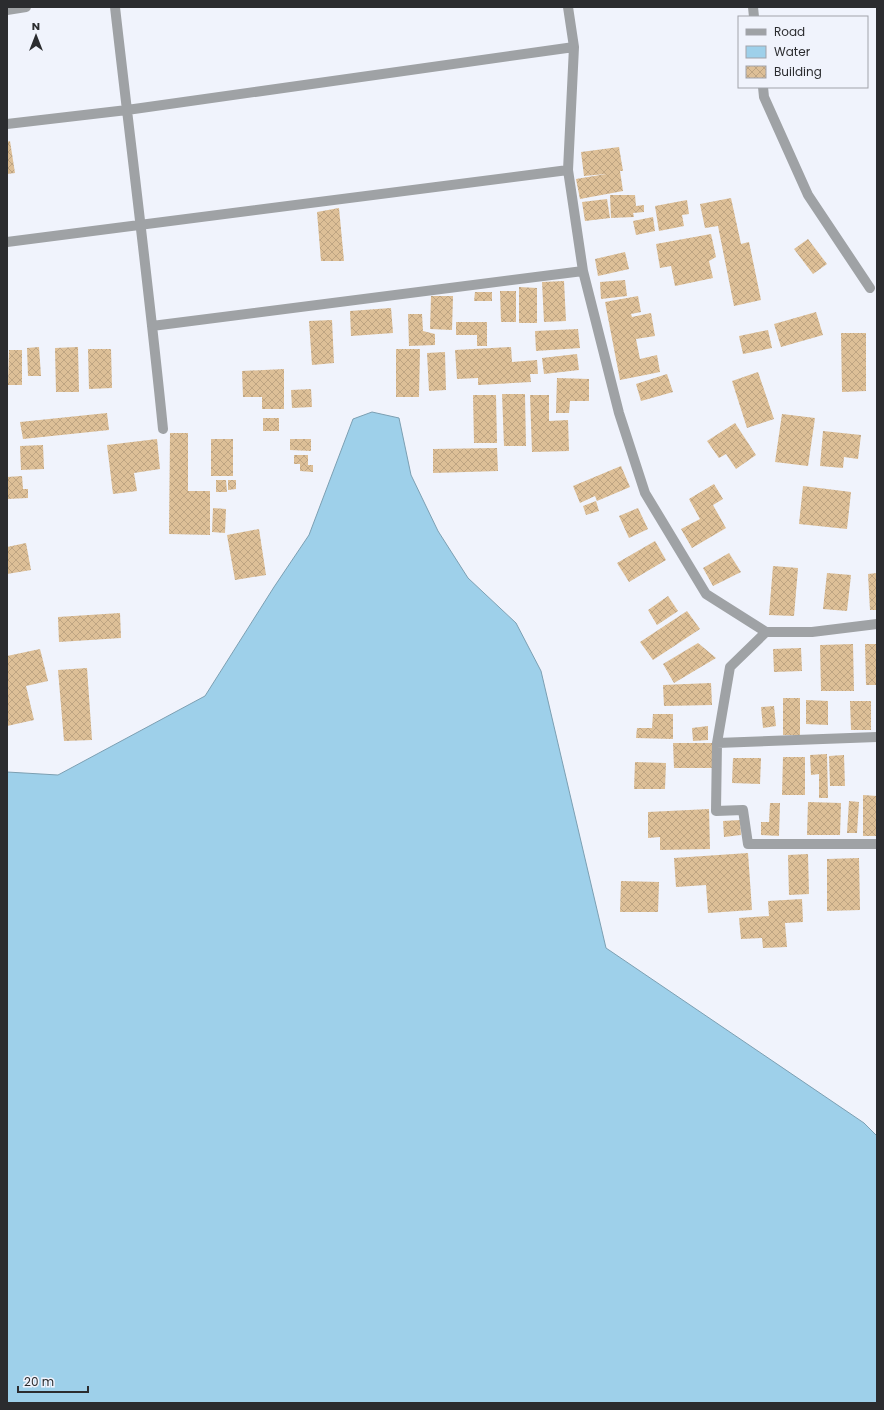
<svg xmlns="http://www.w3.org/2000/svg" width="884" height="1410" viewBox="0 0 884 1410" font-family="Poppins,sans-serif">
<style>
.water{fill:#9ed0ea;stroke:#7c9fb2}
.building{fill:url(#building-cross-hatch)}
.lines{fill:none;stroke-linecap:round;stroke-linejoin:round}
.lane{stroke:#9fa2a5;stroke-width:10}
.street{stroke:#9fa2a5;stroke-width:10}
</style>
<defs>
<pattern id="building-cross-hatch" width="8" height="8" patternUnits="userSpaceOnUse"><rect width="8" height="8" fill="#ddbf97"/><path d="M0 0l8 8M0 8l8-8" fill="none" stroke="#bea482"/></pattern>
</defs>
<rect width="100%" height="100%" fill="#f0f3fc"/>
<path class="water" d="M372 412 399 418 411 475 438 531 468 578 516 623 541 671 606 948 864 1123 877 1136V1403H7V772L58 775 205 696 274 587 309 535 353 419Z"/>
<path class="building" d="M10 141 15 173 7 174V142Z
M619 147 623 171H620L623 191 580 199 576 179 606 174 584 176 581 152Z
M610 195H635L636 206 644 205V212L633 213 634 217 611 218Z
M731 198 741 244 749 242 761 300 734 306 718 226 705 228 700 204Z
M607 199 610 218 585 221 582 202Z
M687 200 689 214 682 215 684 226 659 231 655 206Z
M339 208 344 261H321L317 212Z
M653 217 655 231 636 235 633 221Z
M711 234 716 257 709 261 713 278 675 286 671 266 660 268 656 244Z
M808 239 827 264 813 274 794 249Z
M625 252 629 269 598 276 595 259Z
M625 280 627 296 601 299 600 282Z
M564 281 566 321 544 322 542 282Z
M519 287 537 288V323H519Z
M500 291H516V322H501Z
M475 292H492V301H474Z
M431 296H453L452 330 430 329Z
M638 296 641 312 631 314 632 317 651 313 655 336 636 339 640 359 657 355 660 372 620 380 605 302Z
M391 308 393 333 351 336 350 311Z
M816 312 823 335 781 347 774 324Z
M408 314H422L423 331 435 334V345L409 346Z
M332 320 334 363 312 365 309 321Z
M456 322H487V346H477V335H456Z
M578 329 580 348 536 351 535 331Z
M768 330 772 348 743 354 739 336Z
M841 333H866V391L842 392Z
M39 347 41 376H28L27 348Z
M78 347 79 392H56L55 348Z
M511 347 512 362 537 360 538 374H530L531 382 478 385V378L457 379 455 350Z
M88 349H111L112 388 89 389Z
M396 349H420L419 397H396Z
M9 350H22V385H8Z
M445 352 446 390 429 391 427 353Z
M577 354 579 370 544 374 542 358Z
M284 369V409H262V397H243L242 371Z
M758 372 774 419 747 428 732 381Z
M667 374 673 392 641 401 636 384Z
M557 378 589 379V401H570L569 413H556Z
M311 389 312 407 292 408 291 390Z
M502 394H525L526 446H504Z
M473 395H496L497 443H474Z
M530 395H549V421L568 420 569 451 532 452Z
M107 413 109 430 23 439 20 422Z
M782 414 815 418 808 466 775 462Z
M263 418H279V431H263Z
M735 423 756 455 736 469 726 454 719 458 707 441Z
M823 431 861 435 858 459 844 457 843 468 820 466Z
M170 433H188V491H210V535L169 534Z
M157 439 160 469 134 473 137 491 113 494 107 445Z
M211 439H233V476H211Z
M290 439H311V451L290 450Z
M43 445 44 469 21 470 20 446Z
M497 448 498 471 433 473V449Z
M294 455H308V465H313V472L300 471V464H294Z
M621 466 630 487 597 501 595 496 580 503 573 486Z
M22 476 23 489H28V498L7 499V477Z
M216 480H226L227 492H216Z
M228 480H236V489L228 490Z
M714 484 723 499 713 505 726 528 692 548 681 529 700 519 689 499Z
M803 486 851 492 847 529 799 524Z
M596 501 599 511 586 515 583 506Z
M213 508 226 509 225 533 212 532Z
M638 508 648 529 629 538 619 516Z
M259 529 266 575 235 580 227 535Z
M655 541 666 560 629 582 617 563Z
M26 543 31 570 7 574V547Z
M729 553 741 572 713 586 703 568Z
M773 566 798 568 794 616 769 615Z
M827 573 851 575 847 611 823 609Z
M877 573V610H870L868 574Z
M668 596 678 611 657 625 648 610Z
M687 611 700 629 653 660 640 642Z
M120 613 121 638 59 642 58 617Z
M698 643 716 658 674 683 663 664Z
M853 644 854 691H821L820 645Z
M865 644H877V685H866Z
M801 648 802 671 774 672 773 649Z
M40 649 48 681 26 686 34 720 7 726V656Z
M87 668 92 740 64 741 58 670Z
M711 683 712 705 664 706 663 685Z
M783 698H800V735H783Z
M806 700 828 701V725L806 724Z
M850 701H871V730H851Z
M774 706 776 726 763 728 761 707Z
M653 714H673V739L636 738 637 728H652Z
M708 726V740L693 741 692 728Z
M673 743H717V768H674Z
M827 754 828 798H819V774L811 775 810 755Z
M844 755 845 786H830L829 756Z
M783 757H805V795H782Z
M733 758H761L760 784 732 783Z
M635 762 666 763 665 789H634Z
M863 795 877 796V836H863Z
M849 801 859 802 857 833H847Z
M808 802 841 803 840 835H807Z
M770 803H780L779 836 761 835V822H769Z
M709 809 710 849 660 850V837L648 838V812Z
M740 820 741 835 724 837 723 821Z
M748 853 752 910 708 913 706 885 676 887 674 858Z
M808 854 809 894 789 895 788 855Z
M859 858 860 910 827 911V859Z
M621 881 659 882 658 912H620Z
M802 899 803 922 785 923 787 947 763 948 762 938 741 939 739 918 769 916 768 901Z"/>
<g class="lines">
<path class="lane" d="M753 7 754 17
M763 87 764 97 808 195 870 288"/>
<path class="street" d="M115 7C131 148 149 288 163 429
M568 7 574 47 568 170 583 271 619 413 645 493 706 594 766 632H812L877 624
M7 10 26 7
M7 124 127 110 574 47
M7 242 568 170
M152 326 583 271
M766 632 730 667 717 743 716 811 743 810 748 844H877
M717 743 877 737"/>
</g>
<rect width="884" height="1410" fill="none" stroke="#2b2c2f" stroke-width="16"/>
<rect x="738" y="16" width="130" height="72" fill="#f0f3fc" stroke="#a1a3aa"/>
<rect x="746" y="29" width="20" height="6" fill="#9fa2a5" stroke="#a1a3aa"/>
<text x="774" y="36" font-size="12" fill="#2b2c2f">Road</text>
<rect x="746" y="46" width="20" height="12" fill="#9ed0ea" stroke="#a1a3aa"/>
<text x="774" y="56" font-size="12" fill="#2b2c2f">Water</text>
<rect x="746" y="66" width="20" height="12" fill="url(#building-cross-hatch)" stroke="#a1a3aa"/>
<text x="774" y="76" font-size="12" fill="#2b2c2f">Building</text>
<g transform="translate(36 36)" stroke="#f0f3fc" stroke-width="3" paint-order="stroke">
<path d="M0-3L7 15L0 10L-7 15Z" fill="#2b2c2f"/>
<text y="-6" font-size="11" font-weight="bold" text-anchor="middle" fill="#2b2c2f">N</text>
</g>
<path d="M18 1386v6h70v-6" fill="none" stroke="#2b2c2f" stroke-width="2"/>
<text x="24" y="1386" font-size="12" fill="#2b2c2f" stroke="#f0f3fc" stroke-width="3" paint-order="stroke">20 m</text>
</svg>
